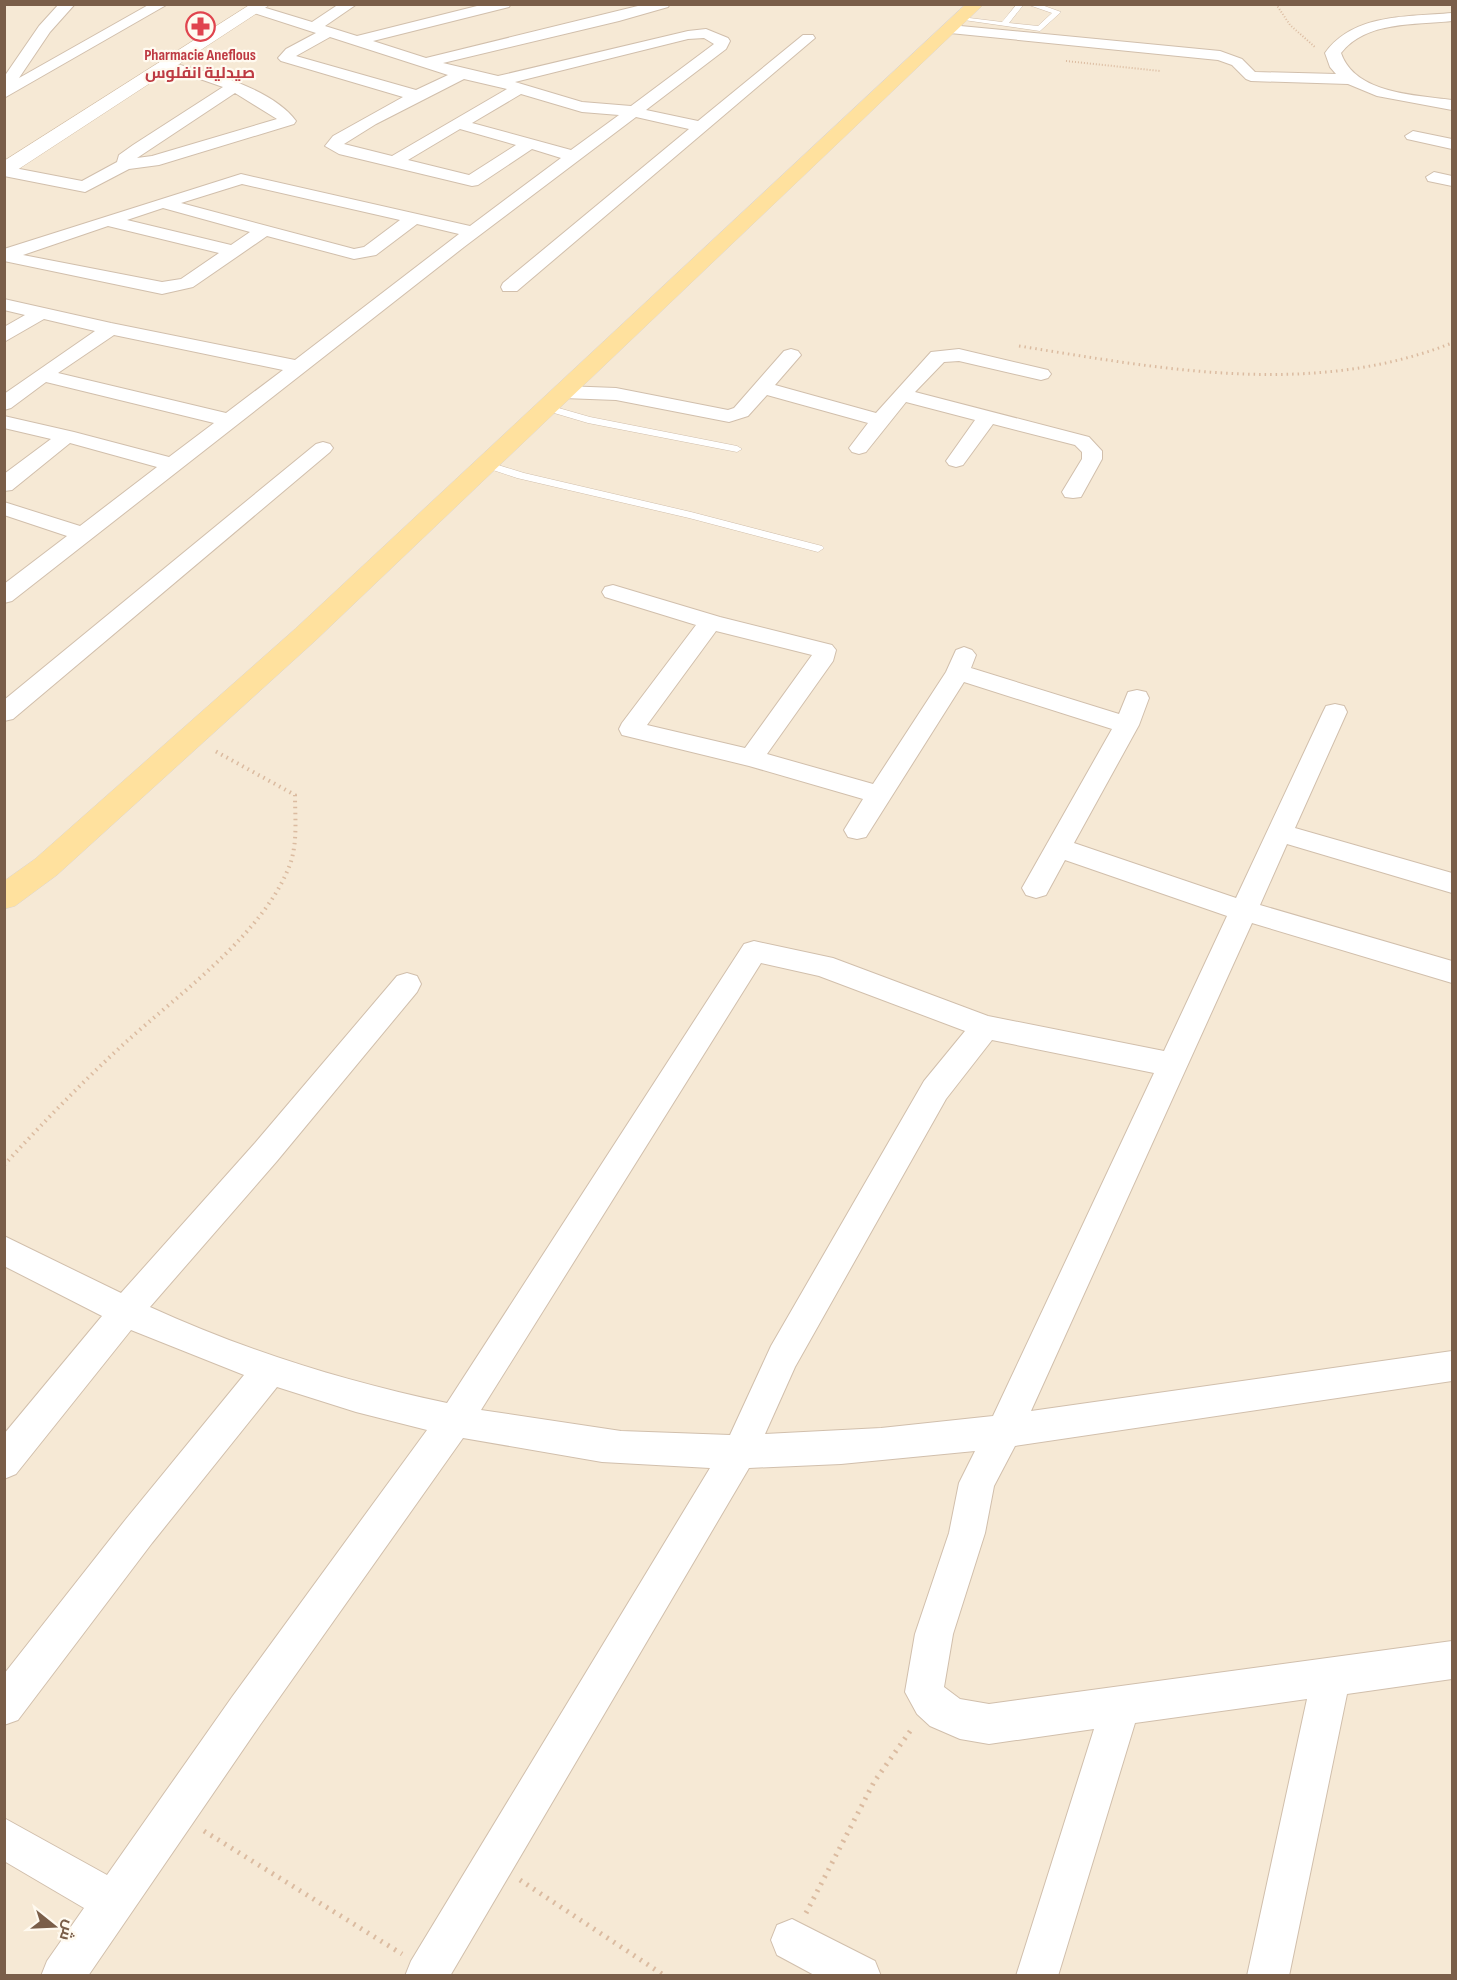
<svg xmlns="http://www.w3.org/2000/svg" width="1457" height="1980" viewBox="0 0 1457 1980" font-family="'Sofia Sans Condensed',Cairo,sans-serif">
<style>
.residential{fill:#f6e9d5}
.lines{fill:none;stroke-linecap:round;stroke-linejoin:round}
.lane-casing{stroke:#d1bfac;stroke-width:1}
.street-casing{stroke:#d1bfac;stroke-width:2}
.secondary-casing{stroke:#d4c0a9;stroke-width:1}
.primary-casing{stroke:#dcd5d0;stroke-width:1}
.path-far3{stroke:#dbbba0;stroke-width:2;stroke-dasharray:1 2;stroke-linecap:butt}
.path-far2{stroke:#dbbba0;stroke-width:3;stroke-dasharray:1.5 4;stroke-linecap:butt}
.path-far1{stroke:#dbbba0;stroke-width:4;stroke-dasharray:1.5 4.5;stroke-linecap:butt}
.path{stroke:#dbbba0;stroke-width:5;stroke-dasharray:2 6;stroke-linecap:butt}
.lane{fill:#fff;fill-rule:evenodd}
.street{fill:#fff;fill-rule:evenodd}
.secondary{fill:#fff;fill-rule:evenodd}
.primary{fill:#ffe19e;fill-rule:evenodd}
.labels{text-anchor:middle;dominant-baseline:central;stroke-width:4.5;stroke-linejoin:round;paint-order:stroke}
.far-health-label{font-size:16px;font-weight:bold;fill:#be3a42;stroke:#fffaf0}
</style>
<rect width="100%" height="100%" fill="#fef7e8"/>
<path class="residential" d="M5 5H1452V1975H5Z"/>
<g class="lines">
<defs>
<path id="lane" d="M1017 4H1024L1009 23 1038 26 1052 13 1026 4H1039L1061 12 1040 31 957 19 961 17 1002 22Z
M548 405 590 417 737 446 742 449 737 452 588 423 544 410 543 408Z
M485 461 524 473 691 512 822 546 824 548 818 552 689 518 517 478 481 466V462Z"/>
<path id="street" d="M59 4H75L50 32 19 78 150 4H168L4 98V77L39 26Z
M339 4H357L325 26 357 36 485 4H511L509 7 373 41 426 58 646 4H670L668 7 619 21 443 63 498 76 688 31 706 29 728 38 730 41 726 49 646 110 698 121 803 35H813L815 38 517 291H503L501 287 503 283 689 129 636 117 464 247 12 601 4 603V584L67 536 4 515V502L80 526 157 467 70 443 12 490 4 491V474L51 439 4 428V416L74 432 169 457 214 423 46 382 11 408 4 410V394L95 331 44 319 4 342V327L25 315 4 310V299L111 323 295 360 459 234 417 224 376 255 354 259 267 236 193 287 162 294 4 261V249L241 174 470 226 561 158 532 149 478 185 472 186 339 154 325 146 333 136 403 97 281 61 278 58 286 49 316 33 251 12 249 9 256 5 312 22ZM330 37 448 75 416 90 296 56ZM704 38 714 44 631 106 582 102 515 82 688 39ZM464 79 507 89 392 156 344 144 376 124ZM521 94 582 112 619 115 571 150 472 123ZM460 129 516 145 469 175 408 160ZM242 184 400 220 364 247 354 249 181 203ZM163 208 250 232 231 245 127 220ZM108 226 219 253 181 279 162 282 23 255ZM114 335 283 370 226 413 58 373Z
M1452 13V21C1415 25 1366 21 1341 53 1355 94 1416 95 1452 100V110L1377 96 1348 84 1251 81 1246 79 1232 65 1218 60 950 33 943 29 950 25 1220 51 1242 59 1255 72 1336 74 1330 67 1325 53C1354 13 1408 17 1452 13Z
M166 62C205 70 272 88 296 121L294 124 159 165 129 169 85 192 4 176V166L82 181 117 162 119 155 133 145 223 87 200 79 161 70 158 67ZM235 93 277 119 152 156 137 158Z
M1413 131 1452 139V149L1407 139 1405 136Z
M1434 172 1452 176V186L1428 181 1426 177Z
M791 349 798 351 801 355 775 385 876 413 931 352 959 349 1048 370 1051 374 1048 378 1041 380 959 361 944 362 915 392 1089 437 1102 451V459L1081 497 1073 498 1065 497 1062 492 1082 459V452L1075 445 993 424 963 465 956 467 949 465 946 461 975 420 906 402 866 452 859 454 852 452 849 448 868 423 767 395 748 416 729 422 616 400 564 398 557 396 554 392 557 388 564 386 616 388 728 410 734 408 784 351Z
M323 442 330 444 333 448 330 452 13 719 4 721V700L316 444Z
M613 585 720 617 832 645 836 650 833 661 767 754 873 784 946 672 956 650 964 647 972 650 976 655 971 668 1119 714 1128 692 1137 690 1146 692 1149 698 1139 725 1074 843 1236 898 1323 712 1326 706 1335 704 1344 706 1347 712 1295 828 1452 873V893L1287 844 1260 905 1452 961V983L1252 923 1031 1411 1452 1351V1381L1015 1446 994 1486 985 1533 953 1634 944 1687 960 1699 989 1704 1452 1641V1679L1347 1694 1289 1976H1247L1307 1699 1135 1723 1058 1976H1016L1094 1729 989 1744 960 1739 930 1726 917 1714 905 1692 915 1634 949 1533 959 1483 975 1451 841 1464 749 1468 450 1976H405L411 1961 710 1468 602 1462 463 1438 260 1725 88 1976H41L47 1961 84 1908 4 1861V1818L107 1875 232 1697 427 1430 356 1412 277 1387 152 1543 18 1720 4 1725V1674L126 1519 244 1375 131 1330 16 1474 4 1479V1434L102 1316 4 1266V1236L121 1293 255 1143 397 976 407 973 417 976 421 984 417 992 277 1161 150 1307C244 1350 346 1382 447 1403L744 944 754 941 833 958 988 1016 1164 1051 1227 916 1065 860 1046 895 1036 898 1026 895 1022 888 1112 729 964 682 866 837 857 839 848 837 844 830 863 799 749 766 622 735 619 729 622 723 696 625 605 597 602 592 605 587ZM716 631 812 655 745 748 647 725ZM761 963 819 976 965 1031 924 1081 771 1346 730 1435 621 1431 481 1410ZM992 1040 1154 1073 993 1416 881 1428 765 1434 795 1367 946 1099Z
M792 1919 875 1961 881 1976H816L777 1955 771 1940 777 1925Z"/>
<path id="secondary" d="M251 4H271L11 174 4 176V161Z"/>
<path id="primary" d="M966 4H984L315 641 57 875 15 906 4 909V881L35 859 295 629Z"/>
</defs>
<use href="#lane" class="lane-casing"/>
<use href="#street" class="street-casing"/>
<use href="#secondary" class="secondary-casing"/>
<use href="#primary" class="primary-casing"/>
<path class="path-far3" d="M1276 4 1290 25 1316 48
M1066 61 1160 71"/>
<path class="path-far2" d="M1019 346C1163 369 1312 398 1452 343"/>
<path class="path-far1" d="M4 1165C43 1123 83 1081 126 1042 179 994 262 935 289 867 298 845 295 818 295 795L215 751"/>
<path class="path" d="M204 1831 402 1954
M520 1880 665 1976
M806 1913 874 1782 913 1727"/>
<use href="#lane" class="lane"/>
<use href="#street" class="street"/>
<use href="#secondary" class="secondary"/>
<use href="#primary" class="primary"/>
</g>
<defs>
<symbol id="pharmacy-ring" viewBox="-11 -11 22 22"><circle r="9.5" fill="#fffaf0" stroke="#e0444e" stroke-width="1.5"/><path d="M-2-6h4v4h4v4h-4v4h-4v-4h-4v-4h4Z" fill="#e0444e"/></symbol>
</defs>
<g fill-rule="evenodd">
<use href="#pharmacy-ring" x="184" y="10" width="33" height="33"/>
</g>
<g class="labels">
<g class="far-health-label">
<text x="200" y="55">Pharmacie Aneflous<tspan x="200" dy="18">صيدلية انفلوس</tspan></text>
</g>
</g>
<rect width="1457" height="1980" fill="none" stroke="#7a5e49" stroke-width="12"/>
<g transform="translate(54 1926) rotate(108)" stroke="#fffaf0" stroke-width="4.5" paint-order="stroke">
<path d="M0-4.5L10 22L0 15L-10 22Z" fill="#7a5e49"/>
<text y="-9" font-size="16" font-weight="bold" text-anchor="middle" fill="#7a5e49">ش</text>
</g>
</svg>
